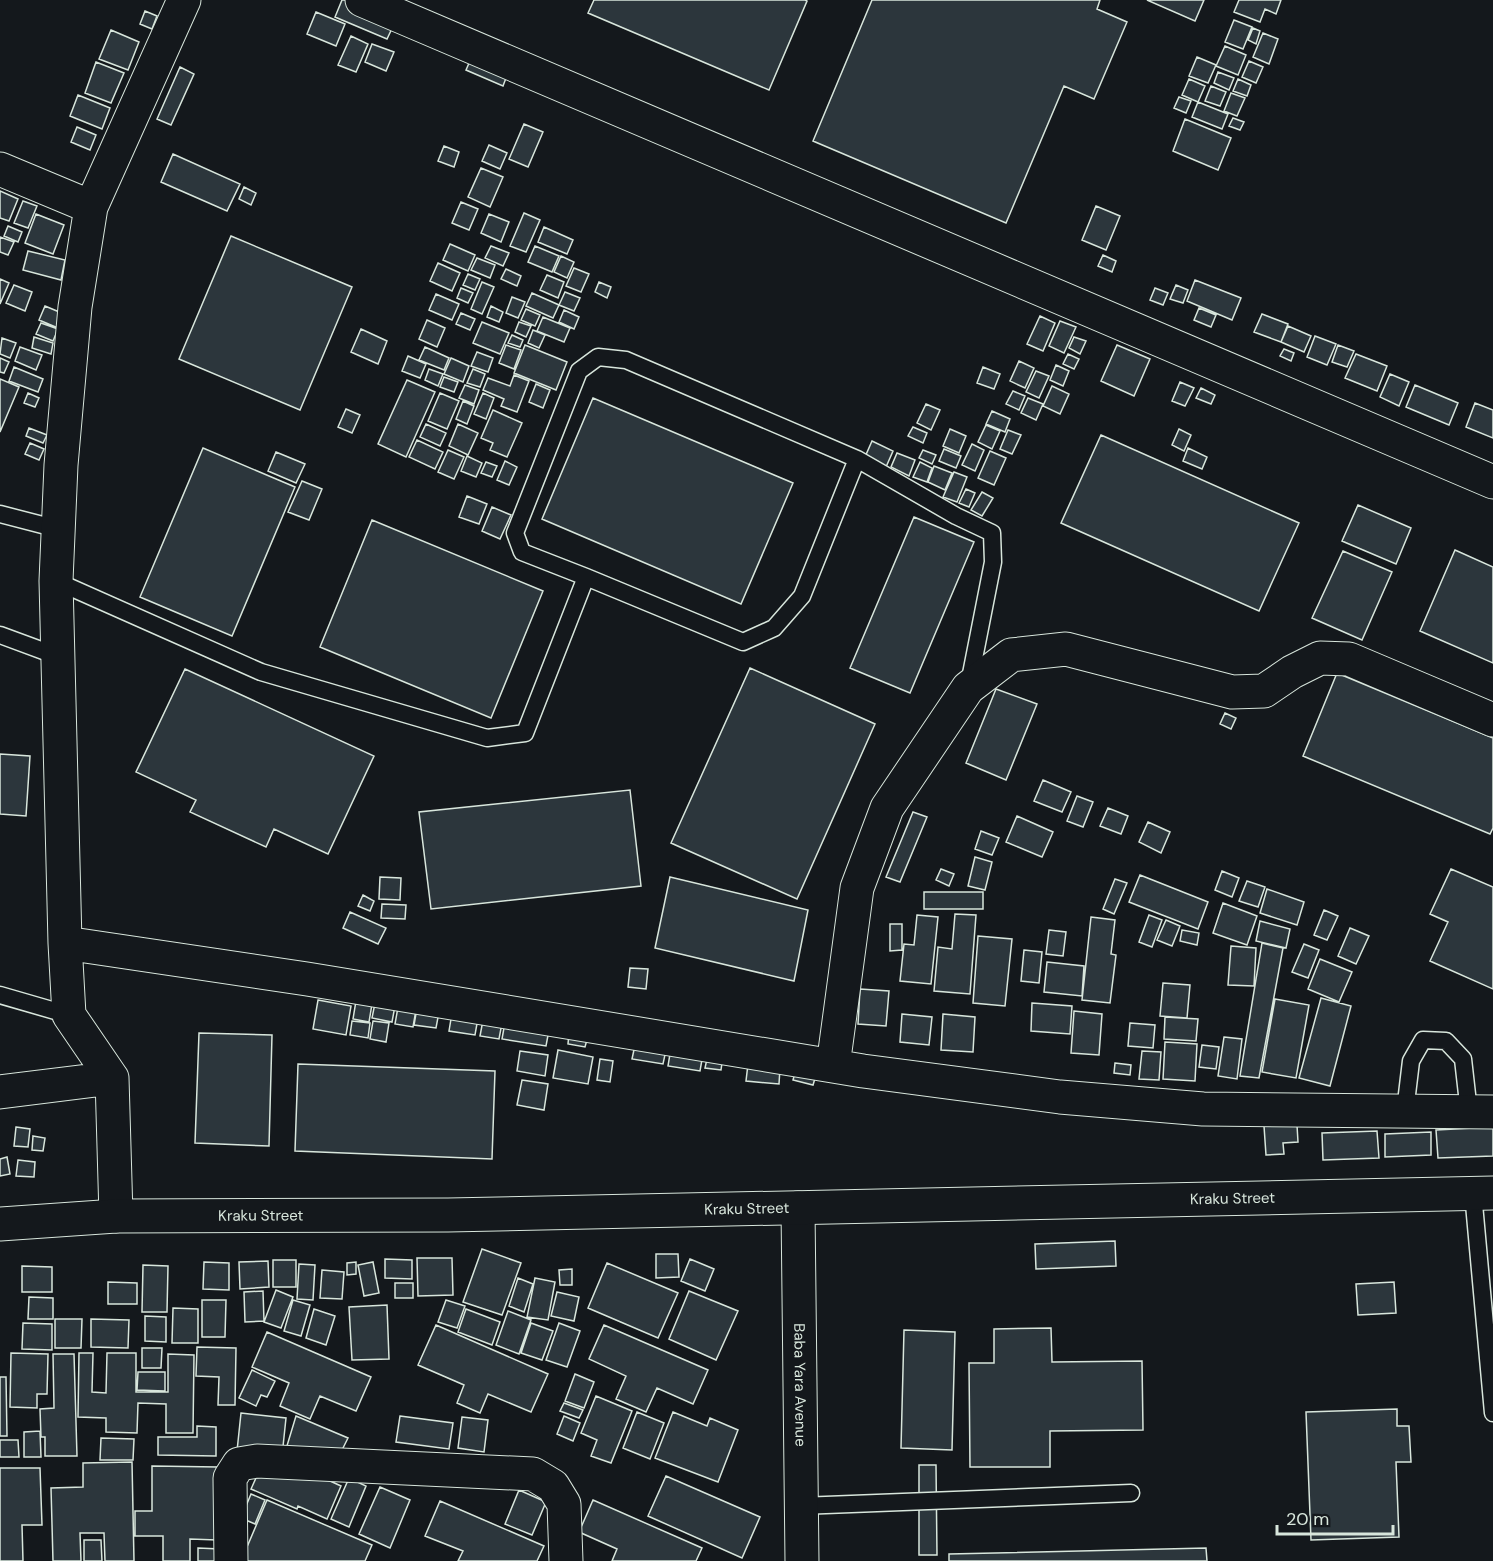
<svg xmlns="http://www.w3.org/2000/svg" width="1493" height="1561" viewBox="0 0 1493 1561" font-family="'DM Sans',sans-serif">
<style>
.building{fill:#2c363c;stroke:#d8e6dc;stroke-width:1.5}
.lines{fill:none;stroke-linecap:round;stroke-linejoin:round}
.lane-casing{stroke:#d8e6dc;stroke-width:19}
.street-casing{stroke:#d8e6dc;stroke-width:35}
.secondary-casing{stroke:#d8e6dc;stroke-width:35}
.lane{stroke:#14181c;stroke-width:16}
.street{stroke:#14181c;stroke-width:33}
.secondary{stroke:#14181c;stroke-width:33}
.labels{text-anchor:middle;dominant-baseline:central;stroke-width:4.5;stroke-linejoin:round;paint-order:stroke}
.street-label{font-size:15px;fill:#d8e6dc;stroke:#14181c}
</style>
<rect width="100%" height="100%" fill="#14181c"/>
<path class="building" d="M342 0H348L396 20 387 39 335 17Z
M594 0H805L807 1 769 90 588 13Z
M872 0H1100L1097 9 1127 22 1094 99 1064 86 1006 223 813 141Z
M1147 0H1204L1195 21Z
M1239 0H1281L1276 14 1265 9 1260 22 1234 12Z
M145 11 157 16 152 29 140 24Z
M316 12 345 24 336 46 307 34Z
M1234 20 1252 27 1243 49 1225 42Z
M1253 28 1260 31 1256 44 1248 40Z
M111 30 139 42 128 70 99 59Z
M1263 33 1278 39 1269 64 1253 57Z
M351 36 368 44 356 72 338 65Z
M372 44 394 52 386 71 365 62Z
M1225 46 1246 55 1238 75 1216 66Z
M473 54 509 70 503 86 466 70Z
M1197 57 1216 65 1208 83 1189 76Z
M1249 61 1263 67 1256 83 1242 77Z
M96 62 124 73 111 103 85 93Z
M180 67 194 74 171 125 157 119Z
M1218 72 1234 78 1229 90 1214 83Z
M1189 79 1205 86 1198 102 1182 95Z
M1238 79 1251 85 1247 96 1233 91Z
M1211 86 1226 92 1220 106 1205 101Z
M1231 93 1245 98 1237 116 1224 111Z
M78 95 110 108 102 129 70 116Z
M1179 97 1191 101 1186 113 1174 108Z
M1198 102 1228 114 1222 129 1192 117Z
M1233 118 1244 122 1240 130 1229 126Z
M1185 119 1231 138 1218 170 1173 151Z
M524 124 543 132 528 167 509 159Z
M77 127 96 135 90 150 71 142Z
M489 145 507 153 500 169 482 161Z
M444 146 459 152 454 167 438 161Z
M173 154 240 184 227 211 161 182Z
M481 168 503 177 490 207 468 197Z
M244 187 256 193 251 205 239 199Z
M0 191 18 199 9 221 0 218Z
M23 201 37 206 28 228 14 223Z
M461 202 478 209 469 230 452 223Z
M1096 206 1120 216 1106 250 1082 240Z
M524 213 540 220 526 252 510 246Z
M36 214 64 225 53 254 25 243Z
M489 214 509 222 501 242 481 233Z
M8 226 22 232 18 242 4 236Z
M544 227 573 240 567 254 538 242Z
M231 236 352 287 300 410 179 359Z
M0 237 14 242 8 255 0 252Z
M450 244 475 255 468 271 443 260Z
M491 246 509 253 503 266 485 258Z
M535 246 559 256 552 272 528 262Z
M28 251 65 260 61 280 23 270Z
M1103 255 1116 261 1112 272 1098 266Z
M561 256 574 262 567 278 554 272Z
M477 258 495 265 490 278 471 270Z
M438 263 460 273 452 291 430 281Z
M574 268 589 274 581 292 566 286Z
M506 269 521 276 517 286 501 279Z
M468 274 480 279 475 290 463 285Z
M547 275 564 282 558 298 540 290Z
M0 279 9 283 0 304Z
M1195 280 1241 298 1232 320 1187 301Z
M482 282 494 287 482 314 471 309Z
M599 282 611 287 607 298 595 292Z
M14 285 32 292 25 311 6 303Z
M1176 285 1188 290 1183 303 1170 299Z
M461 288 473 293 468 303 457 298Z
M1155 288 1168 293 1163 305 1150 300Z
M565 292 580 298 574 311 559 305Z
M532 293 559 305 553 318 526 306Z
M436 294 459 304 452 320 429 310Z
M512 297 525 302 518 318 506 313Z
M45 306 64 314 58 328 39 320Z
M491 306 503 312 499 322 487 317Z
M1199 308 1216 315 1211 327 1194 320Z
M526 309 540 315 535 326 521 320Z
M564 310 579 317 574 329 559 322Z
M461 313 475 319 470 330 456 324Z
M1262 314 1288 324 1281 342 1254 332Z
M1040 316 1055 323 1043 351 1027 344Z
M543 317 570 328 564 342 537 331Z
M427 320 445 328 437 347 419 339Z
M1060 321 1076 327 1064 353 1049 346Z
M482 322 509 333 500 354 473 343Z
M519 322 531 326 526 337 515 332Z
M41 323 58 329 53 341 36 334Z
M1288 326 1311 336 1304 352 1281 342Z
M361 329 387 341 378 364 351 352Z
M533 330 545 335 539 348 528 343Z
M512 335 523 340 520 347 508 343Z
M1315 336 1336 344 1327 365 1307 357Z
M34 337 53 343 51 354 32 348Z
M1074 337 1086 341 1080 354 1069 348Z
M2 338 16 343 10 358 0 354Z
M506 345 521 350 514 369 499 363Z
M525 345 567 362 556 390 514 373Z
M1117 345 1150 359 1134 396 1101 381Z
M1338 345 1354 351 1347 367 1332 362Z
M20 347 42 355 36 370 15 361Z
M425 347 449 358 444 370 419 360Z
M1284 349 1294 353 1291 361 1280 356Z
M477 352 493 358 488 372 471 366Z
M1068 354 1079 359 1074 369 1063 364Z
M1356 354 1387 366 1377 391 1345 378Z
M408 356 426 364 420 378 402 371Z
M0 358 9 362 4 373 0 372Z
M451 358 469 366 463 382 444 374Z
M1019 361 1034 368 1025 388 1010 381Z
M1056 365 1069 371 1063 386 1050 380Z
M14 367 43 379 38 392 9 381Z
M983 367 1000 374 994 389 977 383Z
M429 369 443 374 438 386 425 380Z
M473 369 485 374 480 387 467 383Z
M1036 371 1049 376 1039 398 1026 392Z
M1390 374 1409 382 1399 406 1380 397Z
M514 375 529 381 517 412 501 406 504 399 483 390 488 378 510 386Z
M444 377 458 382 454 392 440 387Z
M0 379 19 387 0 432Z
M407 380 435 392 406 457 378 444Z
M1180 382 1194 388 1185 406 1172 401Z
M536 384 550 390 543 408 529 402Z
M465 385 479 390 474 404 459 398Z
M1415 385 1458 403 1449 425 1406 407Z
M1052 386 1069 394 1060 414 1043 406Z
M1201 388 1215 395 1211 404 1196 398Z
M1013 391 1025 396 1019 410 1006 404Z
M28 393 39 398 35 407 24 403Z
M440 393 459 401 447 429 428 421Z
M483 393 494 398 486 419 474 414Z
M593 398 793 483 741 604 542 519Z
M1028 398 1043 404 1036 420 1021 413Z
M463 401 474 406 467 424 456 419Z
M1475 403 1493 410V438L1466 427Z
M926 404 940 410 931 430 917 423Z
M346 409 360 415 352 433 338 427Z
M493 410 522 423 507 457 490 450 493 443 481 438Z
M992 411 1010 419 1005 432 986 424Z
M426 424 446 433 440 446 420 437Z
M458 424 478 433 468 455 449 446Z
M986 425 1000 431 992 449 978 442Z
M913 427 927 433 923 443 908 436Z
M29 428 47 435 43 443 26 436Z
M950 429 966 436 959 453 943 446Z
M1179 429 1191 435 1184 451 1172 445Z
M1008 430 1021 435 1012 454 1000 449Z
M1101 435 1299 523 1259 611 1061 523Z
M417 440 443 452 435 469 409 457Z
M872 441 893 451 886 467 865 457Z
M30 443 44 449 39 460 25 454Z
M972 444 984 450 975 471 962 465Z
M203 448 295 487 232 636 140 597Z
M1188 448 1207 457 1202 469 1183 461Z
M944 449 961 456 956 468 939 461Z
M448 450 464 457 454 479 438 472Z
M923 450 936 455 932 464 919 458Z
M990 451 1006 458 994 485 978 478Z
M276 452 305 464 296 483 268 471Z
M897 453 915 460 909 476 891 467Z
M467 456 482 463 476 477 461 471Z
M505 461 517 467 509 485 497 480Z
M486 462 497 466 492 477 481 473Z
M920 462 932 468 927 482 913 477Z
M934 466 952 473 945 490 928 482Z
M954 472 967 477 957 502 943 497Z
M302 481 322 489 309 520 288 512Z
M966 489 975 493 969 507 959 503Z
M982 492 993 498 982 516 971 510Z
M467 496 487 504 479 524 459 517Z
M1358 505 1411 528 1396 564 1342 541Z
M492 507 511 515 500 539 482 531Z
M914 517 974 542 910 693 850 668Z
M372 520 543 591 491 718 320 647Z
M1455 550 1493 567V663L1420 631Z
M1343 551 1392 572 1362 640 1312 618Z
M750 668 875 724 797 899 671 843Z
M185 669 374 756 328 854 274 829 266 847 190 812 196 800 136 772Z
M1337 673 1493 738V828L1490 834 1303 756Z
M996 689 1037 704 1006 780 966 763Z
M1225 713 1236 718 1231 729 1220 724Z
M0 754 30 756 26 816 0 814Z
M1043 780 1071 792 1062 812 1034 801Z
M630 790 641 886 431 909 419 812Z
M1077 796 1093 802 1083 827 1067 821Z
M1108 808 1128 816 1121 834 1100 826Z
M913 812 927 817 900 882 886 877Z
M1017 816 1053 832 1042 857 1006 842Z
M1148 822 1170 832 1161 853 1139 842Z
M981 831 999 838 992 855 975 849Z
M975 857 992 862 985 890 968 886Z
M941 869 954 874 949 886 936 880Z
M1451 869 1493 887V989L1430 961 1448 922 1430 914Z
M1222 871 1239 878 1232 897 1215 890Z
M1140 875 1208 902 1198 929 1129 902Z
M380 877 401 878 400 900 379 899Z
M670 877 808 910 794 981 655 948Z
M1115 879 1127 883 1114 914 1103 909Z
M1247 881 1265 887 1258 907 1239 901Z
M1267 889 1304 902 1297 925 1260 913Z
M924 892H983V909H924Z
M363 895 374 901 370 911 358 906Z
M1223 903 1257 916 1247 945 1213 933Z
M382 904 406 905 405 919 381 918Z
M1324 910 1338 916 1327 940 1314 935Z
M350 912 386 928 378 944 343 928Z
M955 914 976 915 970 994 934 991 938 947 952 949Z
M917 915 938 917 931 984 900 981 904 944 914 945Z
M1149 915 1162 920 1152 947 1139 942Z
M1091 917 1115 920 1111 954 1116 955 1110 1003 1082 1000Z
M1166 920 1180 926 1172 946 1157 940Z
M1260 921 1290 929 1286 948 1256 941Z
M890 924H902V950L890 951Z
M1350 928 1369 936 1356 964 1338 956Z
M1049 930 1066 932 1063 956 1046 954Z
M1182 930 1199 933 1197 945 1180 941Z
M978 936 1012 939 1005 1006 973 1003Z
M1262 943 1283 948 1259 1078 1240 1076Z
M1304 944 1319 950 1308 978 1292 972Z
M1231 946 1256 948 1254 986 1228 985Z
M1024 950 1042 952 1039 983 1021 981Z
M1320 959 1352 972 1339 1002 1308 989Z
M1047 962 1084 966 1082 996 1044 992Z
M630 968 648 969 646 989 628 987Z
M1163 983 1190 985 1187 1018 1160 1016Z
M860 989 889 991 886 1026 858 1024Z
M1321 998 1351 1006 1330 1086 1299 1078Z
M1275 999 1309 1005 1296 1078 1262 1072Z
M318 1000 351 1006 346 1035 313 1029Z
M356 1001 372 1004 369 1022 353 1019Z
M375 1003 395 1006 392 1022 372 1018Z
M1032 1003 1072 1006 1070 1034 1031 1031Z
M398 1007 416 1010 413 1027 395 1024Z
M417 1008 439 1012 436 1028 414 1025Z
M1074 1011 1102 1014 1099 1055 1071 1053Z
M452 1013 478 1018 475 1035 449 1031Z
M902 1014 932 1017 929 1045 900 1042Z
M943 1014 975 1017 973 1052 941 1050Z
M1165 1017 1198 1019 1196 1041 1164 1039Z
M483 1020 502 1023 499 1039 480 1036Z
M352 1021 370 1023 368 1038 350 1035Z
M373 1021 389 1023 386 1042 370 1039Z
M505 1022 549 1030 546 1046 502 1039Z
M1130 1023 1155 1025 1153 1048 1128 1046Z
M199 1033 272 1035 269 1146 195 1143Z
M569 1033 588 1036 585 1047 568 1044Z
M1224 1037 1242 1039 1237 1079 1218 1076Z
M1165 1042 1197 1044 1195 1081 1163 1079Z
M635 1045 666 1050 663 1064 632 1059Z
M1202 1045 1219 1047 1216 1069 1199 1067Z
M671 1048 703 1054 700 1071 668 1066Z
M558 1050 593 1057 588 1084 553 1078Z
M520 1051 548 1055 545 1076 517 1071Z
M1142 1051 1161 1052 1159 1080 1139 1079Z
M708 1054 723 1056 721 1070 705 1068Z
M600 1059 613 1061 610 1082 597 1080Z
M1115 1063 1131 1065 1130 1075 1114 1073Z
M298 1064 495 1071 492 1159 295 1151Z
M748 1064 780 1068 779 1084 746 1081Z
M796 1069 816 1075 813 1085 793 1080Z
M522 1080 548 1084 544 1110 517 1105Z
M1297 1125 1298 1142 1283 1143 1284 1154 1266 1155 1264 1126Z
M16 1127 30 1129 28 1147 14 1146Z
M1493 1127V1156L1438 1158 1436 1130Z
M1377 1131 1379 1158 1323 1160 1322 1133Z
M1431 1132V1155L1385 1157V1134Z
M33 1136 45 1138 43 1151 32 1150Z
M7 1157 10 1174 0 1176V1159Z
M18 1160 35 1162 34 1177 16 1176Z
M1115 1241 1116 1266 1036 1269 1035 1244Z
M482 1249 521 1263 502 1315 463 1302Z
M656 1254H678L679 1277 656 1278Z
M417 1258H452L453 1295 418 1296Z
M385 1259 412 1260V1279L385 1278Z
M690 1259 714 1269 705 1291 681 1281Z
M273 1260H296V1287H273Z
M268 1261 269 1287 240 1289 239 1262Z
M204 1262 229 1263V1290L203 1289Z
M356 1262V1274L347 1275V1263Z
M373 1262 379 1293 364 1296 358 1265Z
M607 1263 678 1293 658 1338 588 1308Z
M299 1264 315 1265 313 1300 297 1299Z
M143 1265 168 1266 167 1312H142Z
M22 1266 52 1267V1292H22Z
M572 1269V1285H560L559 1270Z
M322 1270 344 1272 342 1299 320 1298Z
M518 1278 533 1284 524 1312 509 1306Z
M535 1278 555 1282 548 1320 527 1317Z
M108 1282 137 1283V1304H108Z
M1394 1282 1396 1313 1358 1315 1356 1284Z
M395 1283H413V1298H395Z
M276 1290 293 1297 281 1328 264 1322Z
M263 1291 264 1321 245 1322 244 1292Z
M689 1291 738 1311 716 1360 669 1339Z
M557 1292 579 1297 574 1321 551 1316Z
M29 1297 53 1298V1319H28Z
M202 1300H226L225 1337H202Z
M293 1300 310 1305 301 1336 284 1331Z
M446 1300 465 1306 457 1328 438 1322Z
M387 1305 389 1359 352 1360 349 1307Z
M173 1308 198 1309V1343H172Z
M314 1309 335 1316 326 1345 306 1338Z
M466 1309 500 1322 492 1345 458 1332Z
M508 1311 531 1320 519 1354 496 1345Z
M145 1316 166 1317V1342L145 1341Z
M55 1319H82L81 1348H55Z
M91 1319 129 1320 128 1348 91 1347Z
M23 1323 52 1324V1350L22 1349Z
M531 1323 553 1331 542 1360 521 1353Z
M559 1323 580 1331 567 1367 546 1360Z
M436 1325 548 1374 531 1412 488 1394 480 1413 457 1403 464 1385 418 1365Z
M604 1325 708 1370 693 1404 657 1388 646 1412 616 1399 626 1376 589 1359Z
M1051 1328 1052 1362 1142 1361 1143 1430 1050 1431V1467H970L969 1363H994V1329Z
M904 1330 955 1332 952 1450 901 1448Z
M267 1332 371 1377 356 1411 320 1396 310 1419 280 1406 289 1383 252 1367Z
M197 1347 236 1348 235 1405H218L219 1377 196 1376Z
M142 1348H162L161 1368H142Z
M11 1353 48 1354 47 1394H37V1408L10 1407Z
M79 1353H93L92 1392 106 1393 107 1353H136V1392H168V1354L194 1355 193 1433H166V1404L138 1403 137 1433 106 1432V1418L78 1417Z
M53 1354H74L77 1456H45V1437H41L40 1409 54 1408Z
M252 1370 275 1381 267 1397 261 1395 256 1406 239 1398Z
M138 1372H165V1391L137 1390Z
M575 1374 594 1382 584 1408 565 1401Z
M0 1377H6L7 1436H0Z
M596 1396 632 1411 611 1463 591 1456 597 1440 581 1433Z
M564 1403 583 1410 579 1418 560 1411Z
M1397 1409V1426H1409L1411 1462H1396L1399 1537 1311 1540 1306 1412Z
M637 1412 664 1423 650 1459 623 1448Z
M673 1412 707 1426 710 1418 738 1430 718 1482 655 1458Z
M241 1413 286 1418 282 1456 237 1451Z
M296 1416 348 1438 340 1454 286 1449Z
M400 1416 453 1423 449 1449 396 1442Z
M564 1416 580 1423 573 1441 557 1434Z
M462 1417 488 1420 484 1452 458 1448Z
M197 1426 216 1427V1456L158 1455V1437H197Z
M40 1431 41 1457H24V1432Z
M101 1438 134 1439 133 1460H100Z
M0 1440H18L19 1457H0Z
M132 1462 134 1561H105L104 1533H80L81 1561H53L51 1488 83 1487V1463Z
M919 1465H936L937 1555H919Z
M152 1466 218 1467 217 1540 190 1539V1561H163V1536H135V1511H152Z
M0 1468H40L42 1525H22L23 1561H0Z
M306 1470 341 1486 327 1519 298 1506 297 1509 251 1489 256 1478Z
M666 1476 760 1517 742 1558 648 1516Z
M349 1478 366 1486 349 1527 331 1519Z
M380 1487 410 1500 390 1548 359 1534Z
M519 1490 546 1502 532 1535 505 1524Z
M251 1494 265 1500 255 1524 241 1518Z
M267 1500 372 1545 365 1561H241Z
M593 1500 702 1548 696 1561H612L617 1549 579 1532Z
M440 1501 544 1546 537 1561H458L463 1551 425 1536Z
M84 1540H101L102 1561H84Z
M198 1548 220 1549V1561H198Z
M1206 1548 1207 1561H949V1554Z"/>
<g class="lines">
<defs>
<path id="lane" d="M857 459 802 596 774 628 743 642 586 577 522 552 515 533 579 371 598 357 626 360 857 459 956 516 992 533 993 562 969 684
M0 514 58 529
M56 581 261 672 487 738 525 733 586 577
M0 635 57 656
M0 995 69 1015
M1405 1111 1411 1061 1423 1040 1446 1041 1463 1059 1469 1112
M1473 1193 1493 1413
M800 1506 1131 1493"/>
<path id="street" d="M362 0 1493 482
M0 169 91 207
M65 943 56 581 61 465 75 307 91 207 184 0
M833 1066 857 888 887 808 968 688 1011 655 1066 649 1232 692 1264 691 1292 672 1320 658 1349 659 1493 720
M112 1078 69 1015 65 943 307 979 863 1071 1060 1097 1203 1109 1493 1112
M0 1092 112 1078 116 1216
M231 1561 230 1478 239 1464 257 1461 533 1474 553 1486 564 1504 566 1561"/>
<g id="secondary">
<path id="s1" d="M798 1208 802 1561"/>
<path id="s2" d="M0 1224 116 1216 448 1215 1493 1193"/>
</g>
</defs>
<use href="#lane" class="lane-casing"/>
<use href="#street" class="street-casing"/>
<use href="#secondary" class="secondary-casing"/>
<use href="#lane" class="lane"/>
<use href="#street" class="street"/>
<use href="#secondary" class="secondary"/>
</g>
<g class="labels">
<g class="street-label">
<text stroke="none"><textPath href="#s2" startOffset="1233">Kraku Street</textPath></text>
<text stroke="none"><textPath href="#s2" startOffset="747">Kraku Street</textPath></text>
<text stroke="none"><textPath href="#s2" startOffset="261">Kraku Street</textPath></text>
<text stroke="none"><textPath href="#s1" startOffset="177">Baba Yara Avenue</textPath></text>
</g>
</g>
<path d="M1277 1525v9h116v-9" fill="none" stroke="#d8e6dc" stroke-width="3"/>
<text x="1286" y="1525" font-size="18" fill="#d8e6dc" stroke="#14181c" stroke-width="4.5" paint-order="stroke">20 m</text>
</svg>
